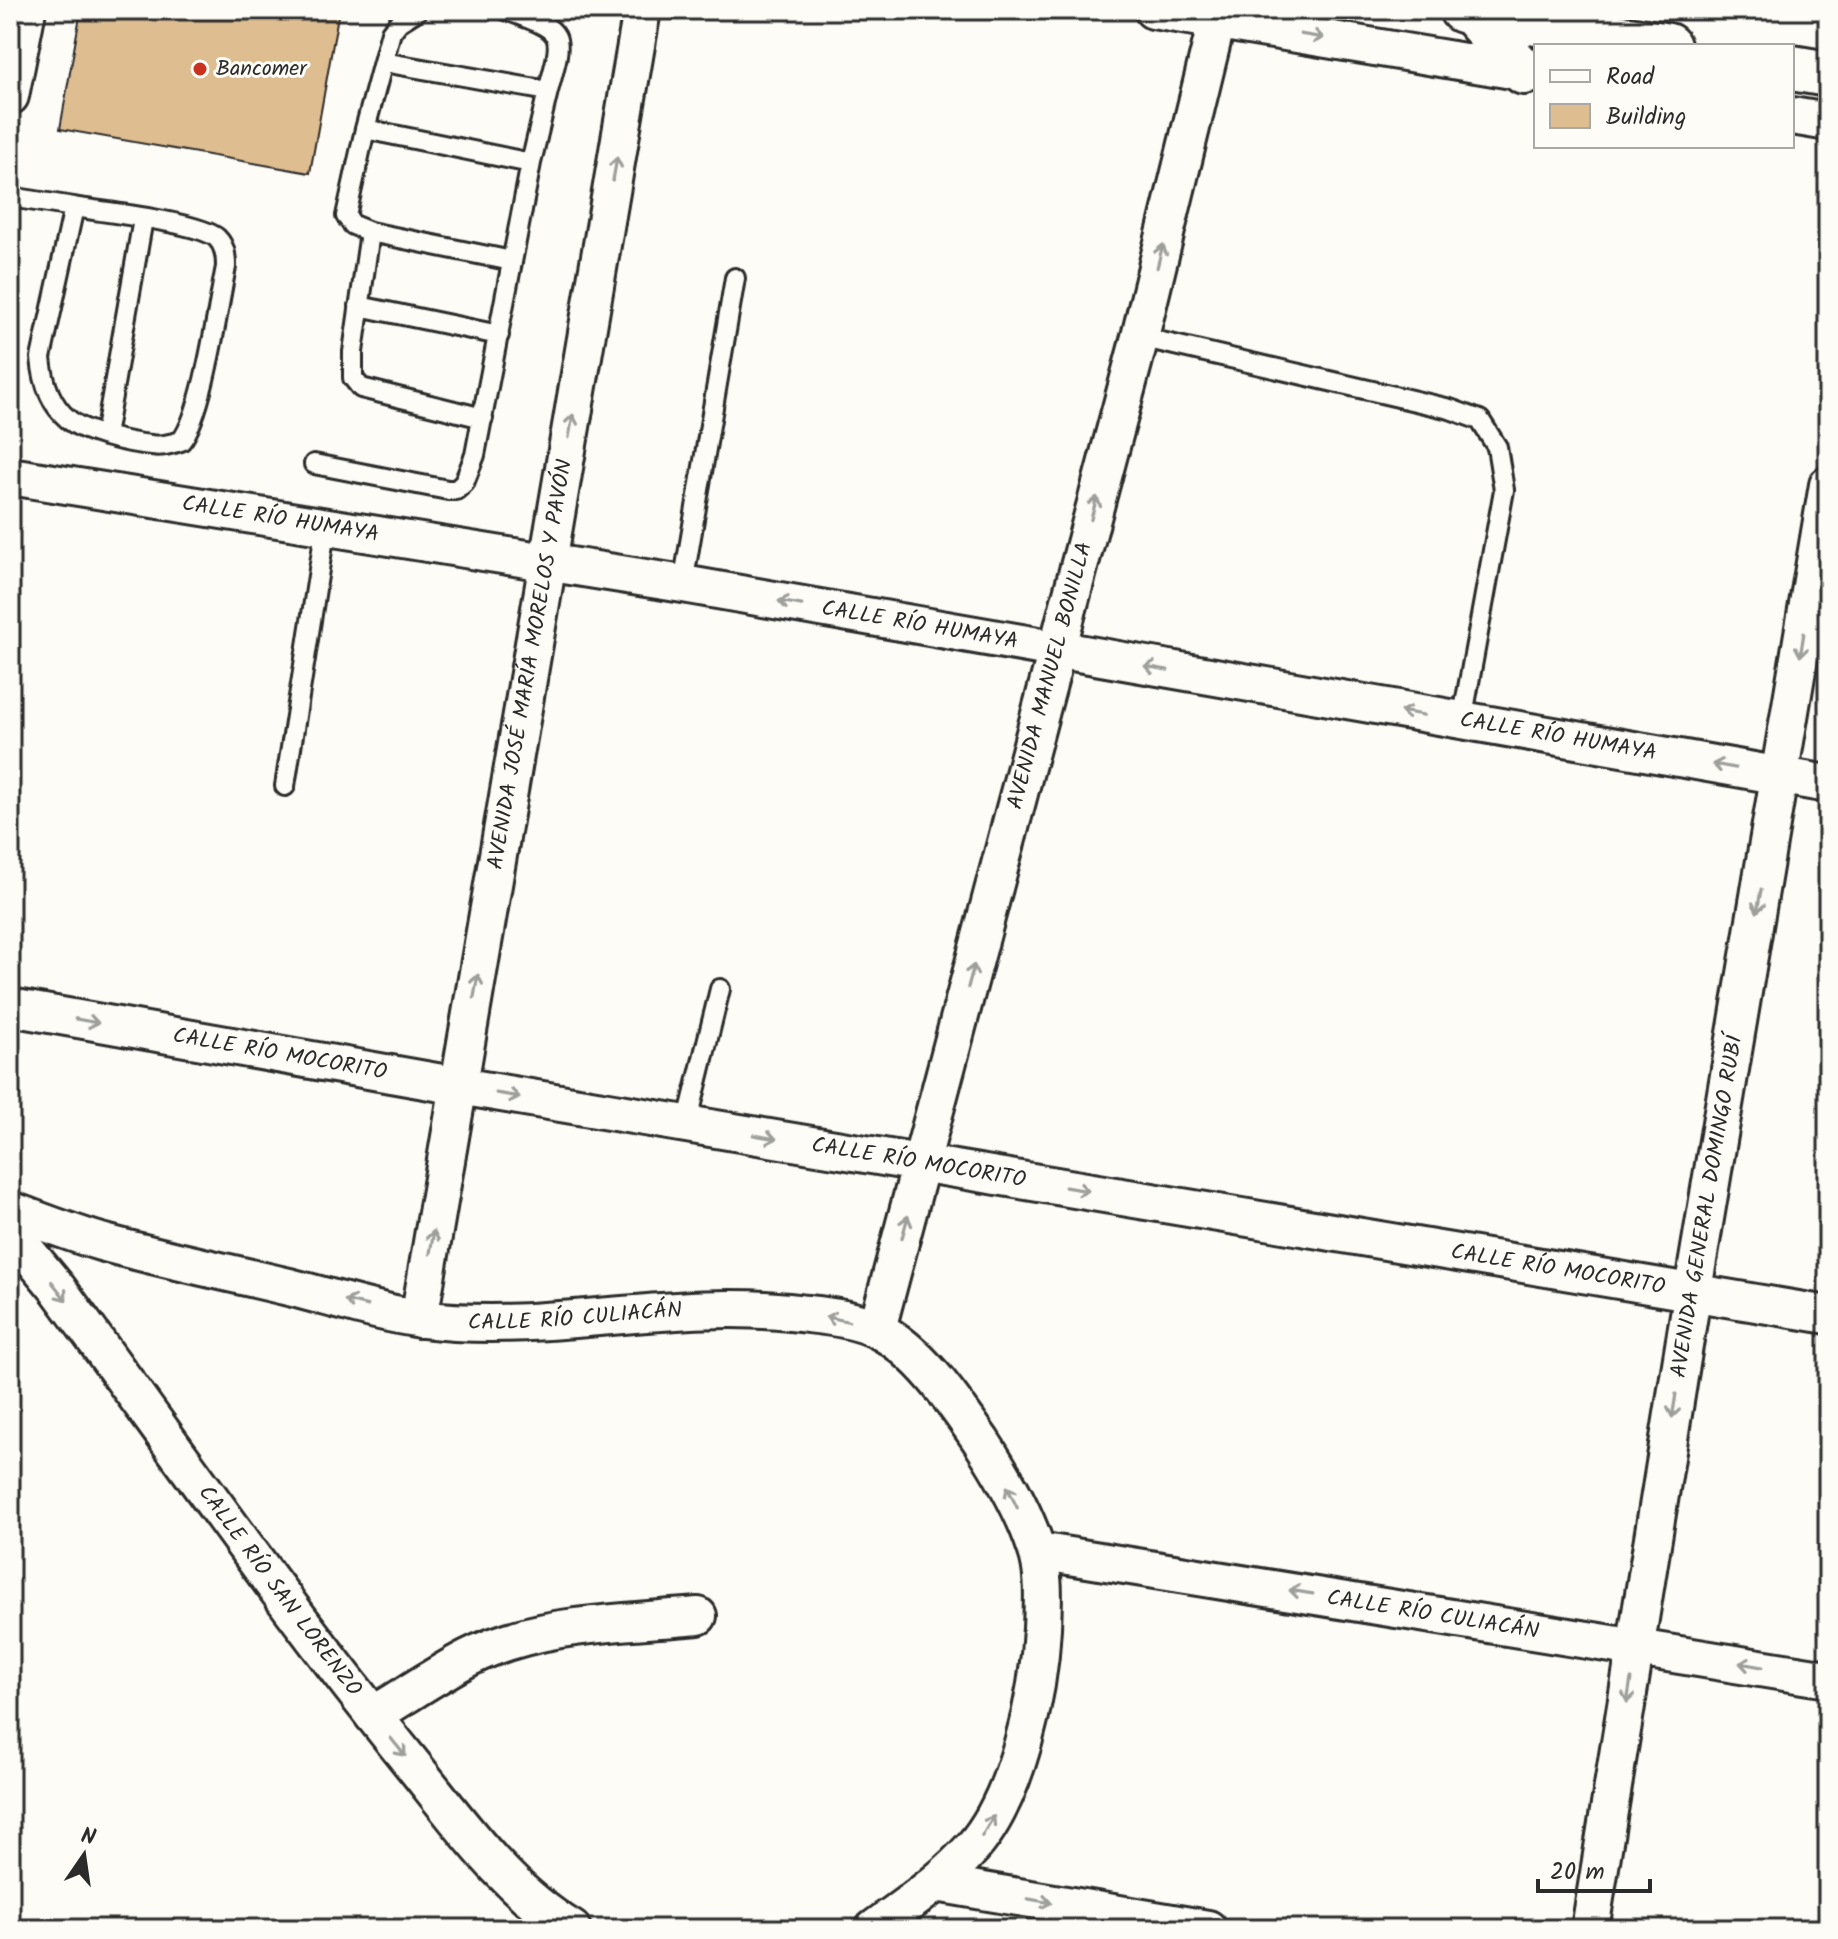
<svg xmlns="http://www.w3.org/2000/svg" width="1838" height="1939" viewBox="0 0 1838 1939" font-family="Kalam,sans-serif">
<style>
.building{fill:#debd91;stroke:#2b2b2b;stroke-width:2}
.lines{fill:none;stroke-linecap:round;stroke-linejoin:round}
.lane-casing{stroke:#2b2b2b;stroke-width:24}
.street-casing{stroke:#2b2b2b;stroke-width:42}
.secondary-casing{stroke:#2b2b2b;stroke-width:50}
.lane{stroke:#fdfcf7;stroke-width:18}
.street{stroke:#fdfcf7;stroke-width:36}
.secondary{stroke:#fdfcf7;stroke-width:44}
.oneway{stroke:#9e9e9b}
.poi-dot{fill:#c8321e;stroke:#fdfcf7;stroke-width:3}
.labels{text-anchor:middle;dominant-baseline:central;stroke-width:6;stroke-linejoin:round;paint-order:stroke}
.poi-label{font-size:22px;fill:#2b2b2b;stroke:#fdfcf7;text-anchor:start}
.street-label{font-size:22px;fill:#2b2b2b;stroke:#fdfcf7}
</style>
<rect width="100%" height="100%" fill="#fdfcf7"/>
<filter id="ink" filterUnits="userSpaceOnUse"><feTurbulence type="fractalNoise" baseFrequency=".0125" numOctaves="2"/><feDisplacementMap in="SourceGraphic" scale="16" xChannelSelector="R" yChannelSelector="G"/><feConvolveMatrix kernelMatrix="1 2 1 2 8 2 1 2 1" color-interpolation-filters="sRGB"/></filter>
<g filter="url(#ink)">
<path class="building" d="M81 10H339L310 173 60 129Z"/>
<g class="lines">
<defs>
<path id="lane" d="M418 10 399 22 391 32 365 129 346 216 353 225 370 232 512 261
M506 10C565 32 565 30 548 91
M365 129 531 163
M10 197 74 207 41 358C43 380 50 404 68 419 84 433 129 443 151 445 161 447 171 444 181 441 203 415 218 306 226 267 226 256 225 246 217 238 199 222 102 212 74 207
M370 232 353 352V378L361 388 483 418
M359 306 499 335
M1140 337 1450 409 1480 420 1497 447 1504 490 1462 721
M105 436 143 219
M314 464 448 490H456L464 483 475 455 531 163 548 91 383 62
M683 584 735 278
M285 786 326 525
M687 1124 720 989"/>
<g id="street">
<path d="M1153 10 1536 74"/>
<path d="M10 96 27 10"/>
<path d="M1792 116 1828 122"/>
<path id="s1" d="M10 476 683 584 1828 784"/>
<path id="s2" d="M10 1007 459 1086 1828 1315"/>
<path id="s3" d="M10 1210C40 1221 70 1233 101 1242 163 1259 227 1272 289 1287 333 1298 378 1313 422 1319 548 1335 673 1297 799 1313 825 1316 854 1318 878 1330 921 1352 954 1402 981 1441 1002 1473 1024 1511 1036 1548 1045 1572 1043 1603 1042 1628 1039 1694 1017 1797 973 1847 944 1880 908 1904 874 1929"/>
<path id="s4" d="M10 1231 58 1289C175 1448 288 1611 413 1765 460 1823 506 1890 572 1929"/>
<path id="s5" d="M419 1319 642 10"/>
<path id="s6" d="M877 1329 1140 337 1217 21"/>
<path id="s7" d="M1038 1551 1828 1679"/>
<path d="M373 1715C404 1697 435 1675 468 1658 538 1622 622 1623 698 1616"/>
<path d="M936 1883 1208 1929"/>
<path id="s8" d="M1590 1929 1693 1290 1828 485"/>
</g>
<path id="secondary" d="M1462 10 1668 46
M1470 11 1524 72
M1792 68 1828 74"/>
</defs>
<use href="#lane" class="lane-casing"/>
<use href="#street" class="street-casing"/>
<use href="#secondary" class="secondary-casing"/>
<use href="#lane" class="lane"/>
<use href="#street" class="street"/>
<use href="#secondary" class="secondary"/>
</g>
<defs><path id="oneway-shaft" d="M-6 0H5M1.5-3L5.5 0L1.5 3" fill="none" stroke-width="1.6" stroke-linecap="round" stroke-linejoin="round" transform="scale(2)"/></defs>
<g class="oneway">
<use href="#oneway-shaft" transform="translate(1312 36) rotate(9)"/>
<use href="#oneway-shaft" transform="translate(615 169) rotate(-80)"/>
<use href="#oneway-shaft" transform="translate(1160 256) rotate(-76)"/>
<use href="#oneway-shaft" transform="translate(571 426) rotate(-80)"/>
<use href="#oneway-shaft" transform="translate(1094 508) rotate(-75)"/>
<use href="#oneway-shaft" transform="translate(790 603) rotate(-170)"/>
<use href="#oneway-shaft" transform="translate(1802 645) rotate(99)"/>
<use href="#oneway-shaft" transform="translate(1156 668) rotate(-170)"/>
<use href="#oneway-shaft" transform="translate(1412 713) rotate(-170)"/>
<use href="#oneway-shaft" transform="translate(1724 766) rotate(-170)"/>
<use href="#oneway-shaft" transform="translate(1759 901) rotate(100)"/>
<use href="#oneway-shaft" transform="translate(971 976) rotate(-75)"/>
<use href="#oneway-shaft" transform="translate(476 986) rotate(-80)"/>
<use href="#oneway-shaft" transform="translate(87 1021) rotate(10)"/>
<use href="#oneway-shaft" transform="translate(508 1095) rotate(9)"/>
<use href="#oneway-shaft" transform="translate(765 1137) rotate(10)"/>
<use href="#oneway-shaft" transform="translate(1077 1189) rotate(9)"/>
<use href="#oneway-shaft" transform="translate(905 1227) rotate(-75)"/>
<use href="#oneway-shaft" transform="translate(432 1242) rotate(-80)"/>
<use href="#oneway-shaft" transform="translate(59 1291) rotate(52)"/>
<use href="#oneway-shaft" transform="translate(356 1303) rotate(-166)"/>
<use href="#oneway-shaft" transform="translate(837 1319) rotate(-168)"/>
<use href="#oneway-shaft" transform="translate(1674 1406) rotate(99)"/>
<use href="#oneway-shaft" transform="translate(1012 1497) rotate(-116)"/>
<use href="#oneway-shaft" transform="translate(1301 1592) rotate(-171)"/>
<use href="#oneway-shaft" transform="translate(1751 1665) rotate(-170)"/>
<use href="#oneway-shaft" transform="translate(1629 1691) rotate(99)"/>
<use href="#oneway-shaft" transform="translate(398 1747) rotate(51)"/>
<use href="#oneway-shaft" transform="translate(988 1826) rotate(-59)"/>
<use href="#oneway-shaft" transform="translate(1040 1901) rotate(10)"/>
</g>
</g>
<circle class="poi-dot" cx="200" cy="69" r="8"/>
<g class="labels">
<g class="poi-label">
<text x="216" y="69">Bancomer</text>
</g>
<g class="street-label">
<text stroke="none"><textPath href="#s1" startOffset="274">CALLE RÍO HUMAYA</textPath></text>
<text stroke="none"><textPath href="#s1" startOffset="922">CALLE RÍO HUMAYA</textPath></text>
<text stroke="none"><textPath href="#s5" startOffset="664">AVENIDA JOSÉ MARÍA MORELOS Y PAVÓN</textPath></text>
<text stroke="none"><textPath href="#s6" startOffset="676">AVENIDA MANUEL BONILLA</textPath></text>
<text stroke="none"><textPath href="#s1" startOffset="1570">CALLE RÍO HUMAYA</textPath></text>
<text stroke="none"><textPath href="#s2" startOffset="274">CALLE RÍO MOCORITO</textPath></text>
<text stroke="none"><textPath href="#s2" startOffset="922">CALLE RÍO MOCORITO</textPath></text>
<text stroke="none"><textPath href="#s8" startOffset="732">AVENIDA GENERAL DOMINGO RUBÍ</textPath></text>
<text stroke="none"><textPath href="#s2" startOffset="1570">CALLE RÍO MOCORITO</textPath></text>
<text stroke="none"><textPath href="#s3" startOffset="580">CALLE RÍO CULIACÁN</textPath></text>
<text stroke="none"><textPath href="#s4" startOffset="450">CALLE RÍO SAN LORENZO</textPath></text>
<text stroke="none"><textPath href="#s7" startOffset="400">CALLE RÍO CULIACÁN</textPath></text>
</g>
</g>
<rect width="1838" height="1939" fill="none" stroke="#fdfcf7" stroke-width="40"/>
<rect x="20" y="20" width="1798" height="1899" fill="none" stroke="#2b2b2b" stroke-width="3" filter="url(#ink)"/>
<rect x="1534" y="44" width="260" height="104" fill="#fdfcf7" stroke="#a9a8a5" stroke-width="2"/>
<rect x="1550" y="70" width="40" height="12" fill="#fdfcf7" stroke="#a9a8a5" stroke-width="2"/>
<text x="1606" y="84" font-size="24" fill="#2b2b2b">Road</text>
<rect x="1550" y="104" width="40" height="24" fill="#debd91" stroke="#a9a8a5" stroke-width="2"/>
<text x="1606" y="124" font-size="24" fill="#2b2b2b">Building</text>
<g transform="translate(84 1855) rotate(13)" stroke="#fdfcf7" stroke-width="6" paint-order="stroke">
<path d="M0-6L14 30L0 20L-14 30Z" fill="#2b2b2b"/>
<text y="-12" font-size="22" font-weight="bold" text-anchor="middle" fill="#2b2b2b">N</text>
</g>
<path d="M1538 1879v12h112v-12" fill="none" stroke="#2b2b2b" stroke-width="4"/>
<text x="1550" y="1879" font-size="24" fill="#2b2b2b" stroke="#fdfcf7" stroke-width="6" paint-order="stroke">20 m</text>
</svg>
